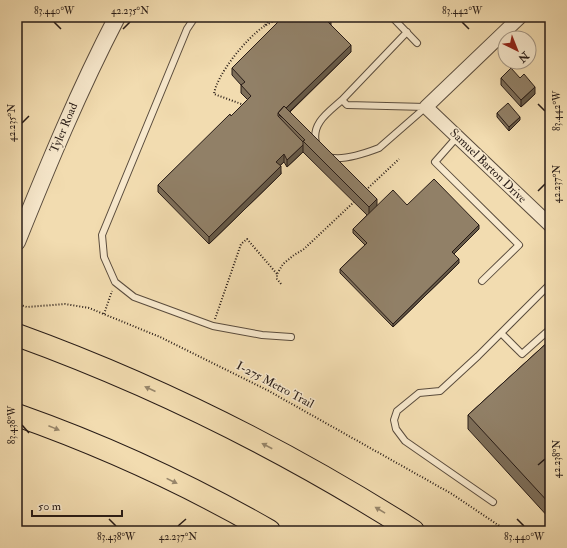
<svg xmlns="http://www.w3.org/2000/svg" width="567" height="548" viewBox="0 0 567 548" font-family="'IM FELL Double Pica',serif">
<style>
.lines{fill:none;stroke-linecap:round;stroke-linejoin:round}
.service-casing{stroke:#5a4c3d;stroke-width:8}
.minor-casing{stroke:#5a4c3d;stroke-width:15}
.tertiary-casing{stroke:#5a4c3d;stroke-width:18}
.motorway-casing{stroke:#281c17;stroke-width:24}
.path{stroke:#281c17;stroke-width:2;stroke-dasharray:1 2;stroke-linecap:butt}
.service{stroke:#f7e8cc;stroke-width:6}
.minor{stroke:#f7e8cc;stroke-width:13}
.tertiary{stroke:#f7e8cc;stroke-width:16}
.motorway{stroke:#f2dcb0;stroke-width:22}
.wall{fill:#7d6e59;stroke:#281c17}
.shaded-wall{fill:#665a48;stroke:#281c17}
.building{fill:#918067;stroke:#281c17}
.oneway{fill:#97866b}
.ticks{fill:none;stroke:#281c17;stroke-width:1.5}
.labels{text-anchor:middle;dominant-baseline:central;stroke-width:3;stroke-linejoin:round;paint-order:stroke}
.street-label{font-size:12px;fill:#281c17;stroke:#f7e8cc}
.neatline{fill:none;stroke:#281c17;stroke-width:1.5}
.ticks-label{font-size:10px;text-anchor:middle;fill:#281c17}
</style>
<rect width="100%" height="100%" fill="#f2dcb0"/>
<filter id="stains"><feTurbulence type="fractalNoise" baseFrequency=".005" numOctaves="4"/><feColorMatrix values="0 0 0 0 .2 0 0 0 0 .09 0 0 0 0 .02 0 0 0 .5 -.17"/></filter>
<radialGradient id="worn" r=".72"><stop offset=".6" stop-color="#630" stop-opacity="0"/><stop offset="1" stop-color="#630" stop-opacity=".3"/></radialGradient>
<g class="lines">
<defs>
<path id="service" d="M195 17 187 29 102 235 104 257 115 282 134 297 213 326 262 335 291 337
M392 17 417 43
M407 32 342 100 347 105 426 107
M457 137 435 162 519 245 482 281
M316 143C311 123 329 112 342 100
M329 157C342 161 366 153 379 148L426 107
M501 333 522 354 550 329
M493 502 405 441 396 429 394 420 397 411 419 393 440 391 478 356 550 284"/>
<path id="minor" d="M520 17 426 107 550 225"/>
<path id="tertiary" d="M17 242C48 165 79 90 117 17"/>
<path id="motorway" d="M17 335C155 385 289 452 413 531
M17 415C102 445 191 486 269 531"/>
</defs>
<use href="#service" class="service-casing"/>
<use href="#minor" class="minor-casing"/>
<use href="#tertiary" class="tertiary-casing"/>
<use href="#motorway" class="motorway-casing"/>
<path class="path" d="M265 25 273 17
M244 105 214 94C217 74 246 39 263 27 269 23 276 20 283 17
M366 190 399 159
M281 284 277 279V274L283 264 294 255 304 249 355 201
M17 304 27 307 65 304 89 308 160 337 267 390 452 494 507 531
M104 314 112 291
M215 319 241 244 247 239 277 274"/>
<use href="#service" class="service"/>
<use href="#minor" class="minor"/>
<use href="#tertiary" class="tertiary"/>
<use href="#motorway" class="motorway"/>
</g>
<path class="wall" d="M331 24V25L351 52 290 112 377 206 407 205 479 229 454 254 459 263 393 327 340 273V269L365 245 353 233V229L367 215 303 152 287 167 284 162 280 166 281 174 209 244 158 192V185L248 100 241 93V85L232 75V68Z
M501 78 535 94 521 107 501 85Z
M497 113 520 120 509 131 497 117Z
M550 340V519L468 429V415Z"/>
<path class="shaded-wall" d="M331 17V24L327 28V21Z
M351 45V52L283 118 279 115Z
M535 87V94L521 107V100Z
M520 117V120L509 131V127Z
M303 145V152L287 167V160Z
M284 154V162L276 169V162Z
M281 166V174L209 244V237Z
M377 199V210L369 218V207Z
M479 225V229L452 256V252Z
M459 259V263L393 327V324Z"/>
<path class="building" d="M283 17H331L327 21 351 45 286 108 284 106 278 113V116L303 142V145L287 160 284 154 276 162 281 166 209 237 158 185 230 114 231 116 251 96 241 85 245 82 232 68Z
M511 68 520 78 524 74 535 87 521 100 501 78Z
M508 103 520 117 509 127 497 113Z
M284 106 377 199 369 207 303 141 305 140 278 113Z
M434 179 479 225 452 252 459 259 393 324 340 269 367 243 353 229 393 190 407 205Z
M550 340V504L468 415Z"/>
<defs><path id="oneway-solid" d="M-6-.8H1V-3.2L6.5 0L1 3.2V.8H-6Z"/></defs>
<g class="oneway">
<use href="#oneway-solid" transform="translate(150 389) rotate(-156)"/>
<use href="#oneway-solid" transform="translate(54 428) rotate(22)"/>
<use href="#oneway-solid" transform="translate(267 446) rotate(-152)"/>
<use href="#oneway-solid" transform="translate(172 481) rotate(26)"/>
<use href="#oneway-solid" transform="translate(380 510) rotate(-149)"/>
</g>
<path class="ticks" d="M54 22 61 29M462 22 469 29M123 29 130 22M538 104 545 111M22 123 29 116M538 191 545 184M22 425 29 433M538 465 545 459M109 519 116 526M517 519 524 526M178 526 186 519"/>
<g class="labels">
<g class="street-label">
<text transform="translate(64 128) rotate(-67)">Tyler Road</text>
<text transform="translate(488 166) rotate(44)">Samuel Barton Drive</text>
<text transform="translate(275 385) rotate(28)">I-275 Metro Trail</text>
</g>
</g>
<rect width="567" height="548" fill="none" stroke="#f2dcb0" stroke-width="44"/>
<g transform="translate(517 50) rotate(137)"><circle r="19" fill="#f7e8cc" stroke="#a49684"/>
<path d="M0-3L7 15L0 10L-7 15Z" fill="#8f2418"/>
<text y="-6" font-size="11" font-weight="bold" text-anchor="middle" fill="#281c17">N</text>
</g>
<path d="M32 510v6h90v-6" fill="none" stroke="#281c17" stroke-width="2"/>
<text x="38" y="510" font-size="12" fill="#281c17" stroke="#f7e8cc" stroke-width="3" paint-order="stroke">50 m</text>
<rect x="22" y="22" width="523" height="504" class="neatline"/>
<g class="ticks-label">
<text x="54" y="14">83.440°W</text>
<text x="130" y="14">42.235°N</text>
<text x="462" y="14">83.442°W</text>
<text transform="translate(556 111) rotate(-90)" y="4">83.442°W</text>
<text transform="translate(11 123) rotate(-90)" y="4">42.235°N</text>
<text transform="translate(556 184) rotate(-90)" y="4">42.237°N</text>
<text transform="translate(11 425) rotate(-90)" y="4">83.438°W</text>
<text transform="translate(556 459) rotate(-90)" y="4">42.238°N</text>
<text x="116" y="540">83.438°W</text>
<text x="178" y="540">42.237°N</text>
<text x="524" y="540">83.440°W</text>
</g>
<rect width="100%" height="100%" filter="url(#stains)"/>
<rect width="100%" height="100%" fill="url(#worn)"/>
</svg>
